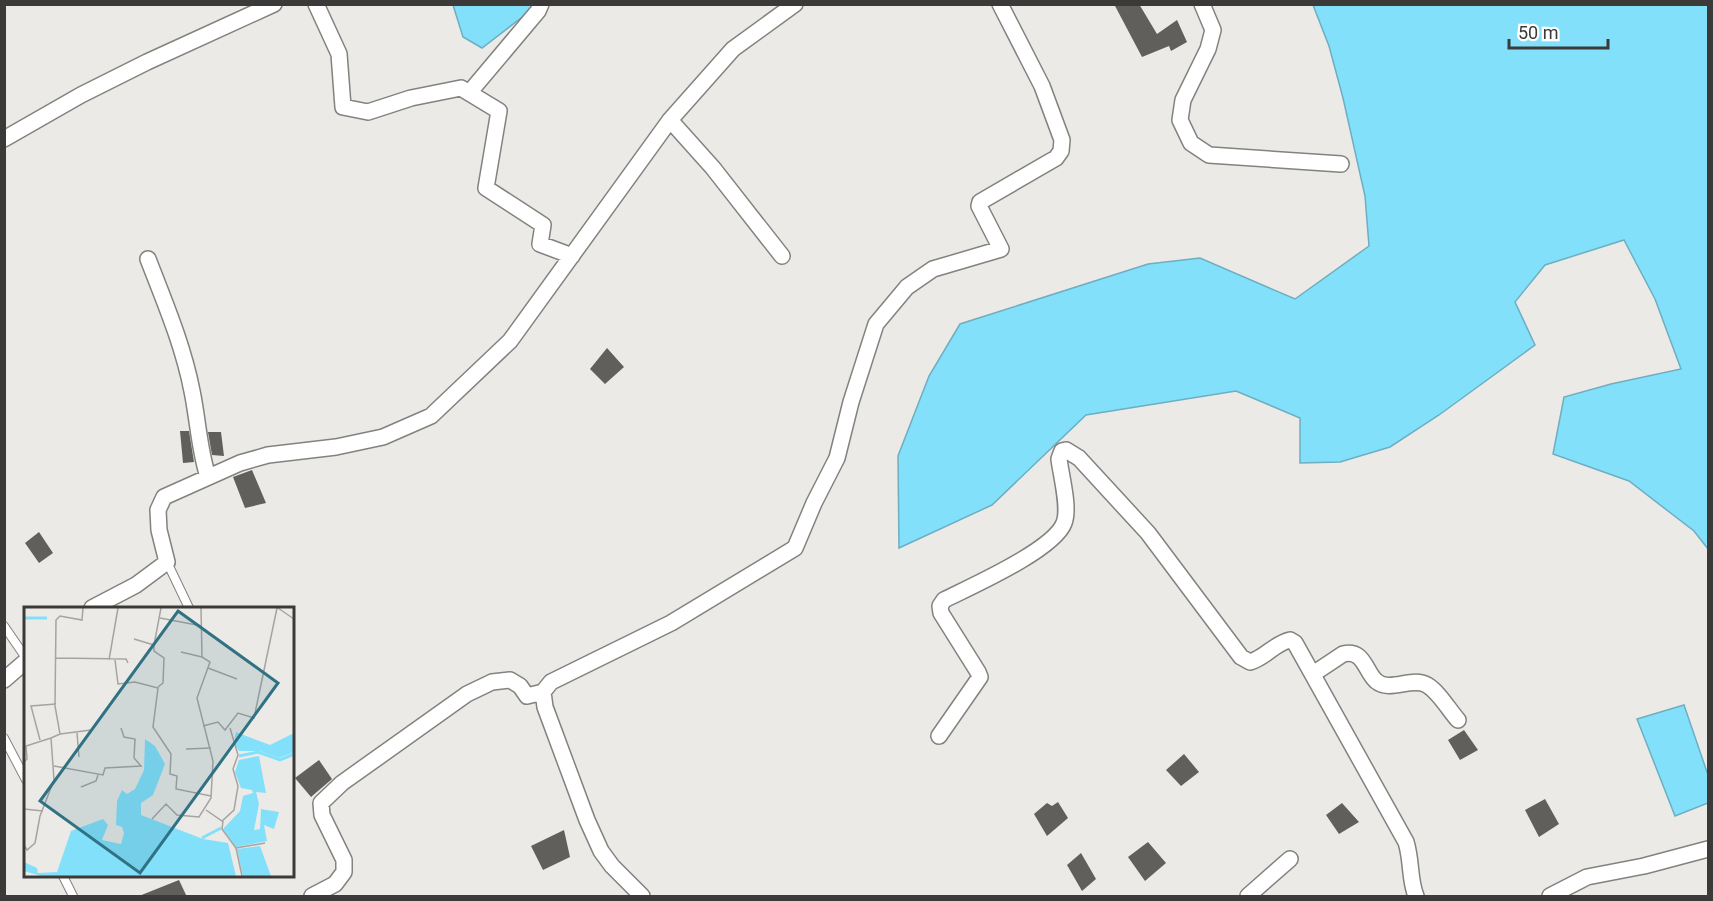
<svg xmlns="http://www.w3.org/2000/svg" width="1713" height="901" viewBox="0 0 1713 901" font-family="Roboto,sans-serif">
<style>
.water{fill:#83e0fb;stroke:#6daec1;stroke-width:1.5}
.building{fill:#615f5c}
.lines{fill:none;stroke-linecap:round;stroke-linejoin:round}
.lane-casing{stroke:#84827f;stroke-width:10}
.street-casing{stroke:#84827f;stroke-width:18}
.lane{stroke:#fff;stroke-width:8}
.street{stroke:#fff;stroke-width:15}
.inset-river{fill:none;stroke:#83e0fb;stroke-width:3}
.inset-road{fill:none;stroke:#a5a4a1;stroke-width:1.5}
.view{fill:#307284;fill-opacity:0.15;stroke:#307284;stroke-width:3}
.inset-edge{fill:none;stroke:#3b3a39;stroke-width:3}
</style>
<rect width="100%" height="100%" fill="#eceae6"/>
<path class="water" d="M453 5H538L482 48 463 37Z
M1313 5H1708V549L1694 531 1629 481 1553 454 1564 397 1611 384 1681 369 1655 299 1624 240 1545 265 1515 302 1535 345 1439 415 1390 447 1340 462 1300 463V418L1236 391 1086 415 992 505 899 548 898 456 929 376 960 324 1148 264 1200 258 1295 299 1369 246 1365 196 1343 98 1329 46Z
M1684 705 1708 775V803L1675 816 1637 719Z"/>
<path class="building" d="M1114 4H1139L1157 34 1177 20 1187 42 1171 51 1169 46 1142 57Z
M607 348 624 367 605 384 590 369Z
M180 431H189L194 462 183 463Z
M208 432H221L224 456 212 455Z
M252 470 266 503 245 508 233 477Z
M39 532 53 553 39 563 25 543Z
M1464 730 1478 750 1460 760 1448 740Z
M1184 754 1199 772 1181 786 1166 770Z
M319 760 332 779 311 797 295 778Z
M1545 799 1559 824 1539 837 1525 810Z
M1058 802 1068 818 1047 836 1034 814 1047 803 1052 806Z
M1342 803 1359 822 1339 834 1326 815Z
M564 830 570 857 543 870 531 846Z
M1148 842 1166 863 1145 881 1128 857Z
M1081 853 1096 879 1082 891 1067 865Z
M179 880 187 897H139V896Z"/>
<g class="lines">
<defs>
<path id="lane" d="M167 562 189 608
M4 626 26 658
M4 738 26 780
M63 876 73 896"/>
<path id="street" d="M316 4 339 54 343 107 368 112 411 98 461 88 499 111 486 188 543 225 540 244 572 256
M1202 4 1213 30 1208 49 1183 100 1180 120 1191 143 1209 155 1341 164
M469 93 538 11 541 4
M670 120 713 168 782 256
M4 139 81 95 147 62 274 4
M148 259C165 303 183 345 192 391 198 420 199 449 208 477
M92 608 136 585 167 562 159 530 158 510 164 497 240 463 268 455 336 447 383 437 431 416 510 341 670 120 733 49 795 4
M1313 674 1343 654C1364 649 1365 671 1376 681 1390 693 1412 676 1427 685 1439 692 1449 710 1458 720
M4 680 26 661
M939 736 980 677 978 672 941 613 940 606 944 600C970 587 1054 550 1064 523 1070 508 1061 476 1059 459L1062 451 1066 450 1079 458 1148 533 1241 657 1250 662C1265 658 1275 643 1290 640L1295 643 1406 842C1412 861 1409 879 1416 896
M312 896 335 884 344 872V860L322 815 321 803 342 783 467 694 492 682 510 680 520 686 527 696 543 692
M642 896 612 866 601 851 587 820 545 707 543 692 551 682 671 623 795 548 814 503 837 458 851 402 876 324 907 287 933 269 1001 249 979 206 980 202 1056 158 1061 151 1062 140 1042 86 1000 4
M1248 896 1290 859
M1550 896 1587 877 1644 866 1708 849"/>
</defs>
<use href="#lane" class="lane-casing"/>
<use href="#street" class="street-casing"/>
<use href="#lane" class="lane"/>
<use href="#street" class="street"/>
</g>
<g transform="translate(24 607)">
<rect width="270" height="270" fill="#eceae6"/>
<path d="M212 125 246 138 270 126V145L255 151 236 144H215L210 136ZM121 132 131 139 141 157 129 188 117 196V208L179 232 204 236 212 269H17L0 264V255L13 261 14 266 33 265 47 224 79 212 84 218 78 233 97 237 100 226 98 220 92 218 93 194 98 183 103 187 111 182 120 163ZM235 149 242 186 232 185 235 197 230 223 236 222 237 202 255 205 250 222 240 218 243 234 212 240 199 222 216 204 219 189 229 186 228 183 217 181 211 165 215 153ZM236 239 247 269H219L213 242Z" fill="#83e0fb"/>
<path class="inset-river" d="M0 11H23M215 149 234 145 256 153 270 147M178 231 197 221"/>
<path class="inset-road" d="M254 1 270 12M136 11 178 19M110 32 130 38 137 1M130 38V44L140 51 139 76 134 80M157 45 178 50M32 51 102 52 104 56M85 53 94 1M91 53 94 77 111 75 134 81 129 120 147 147 146 167 153 169 152 182 187 189M184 61 213 72M179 119 194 115 201 123 214 106 230 111 253 1M53 126 55 150M36 127 67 123M16 133 7 99 32 97M162 142 187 141M0 155 3 152 2 139 27 131M30 159 79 168 81 161 117 159 110 151 111 132 100 130 97 121M57 180 72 174 74 168M0 202 19 204M182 203 198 214 210 203 214 179 209 162 214 148 206 121M128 212 142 197 153 208 175 210 187 191 189 154 173 91 186 55 178 50 177 1M199 214 198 222 212 241 218 269M0 238 3 243 11 236 16 209 30 173 27 131 36 127 31 99 32 13 36 9 58 13 59 1M212 241 241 236"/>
<path class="view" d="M154 4 254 76 116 266 16 194Z"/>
<rect width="270" height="270" class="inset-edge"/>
</g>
<rect width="1713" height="901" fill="none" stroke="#3b3a39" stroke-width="12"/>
<path d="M1509 39v9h99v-9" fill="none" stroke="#3b3a39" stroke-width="3"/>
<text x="1518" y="39" font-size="18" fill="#3b3a39" stroke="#ffffff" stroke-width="4.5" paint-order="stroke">50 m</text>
</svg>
